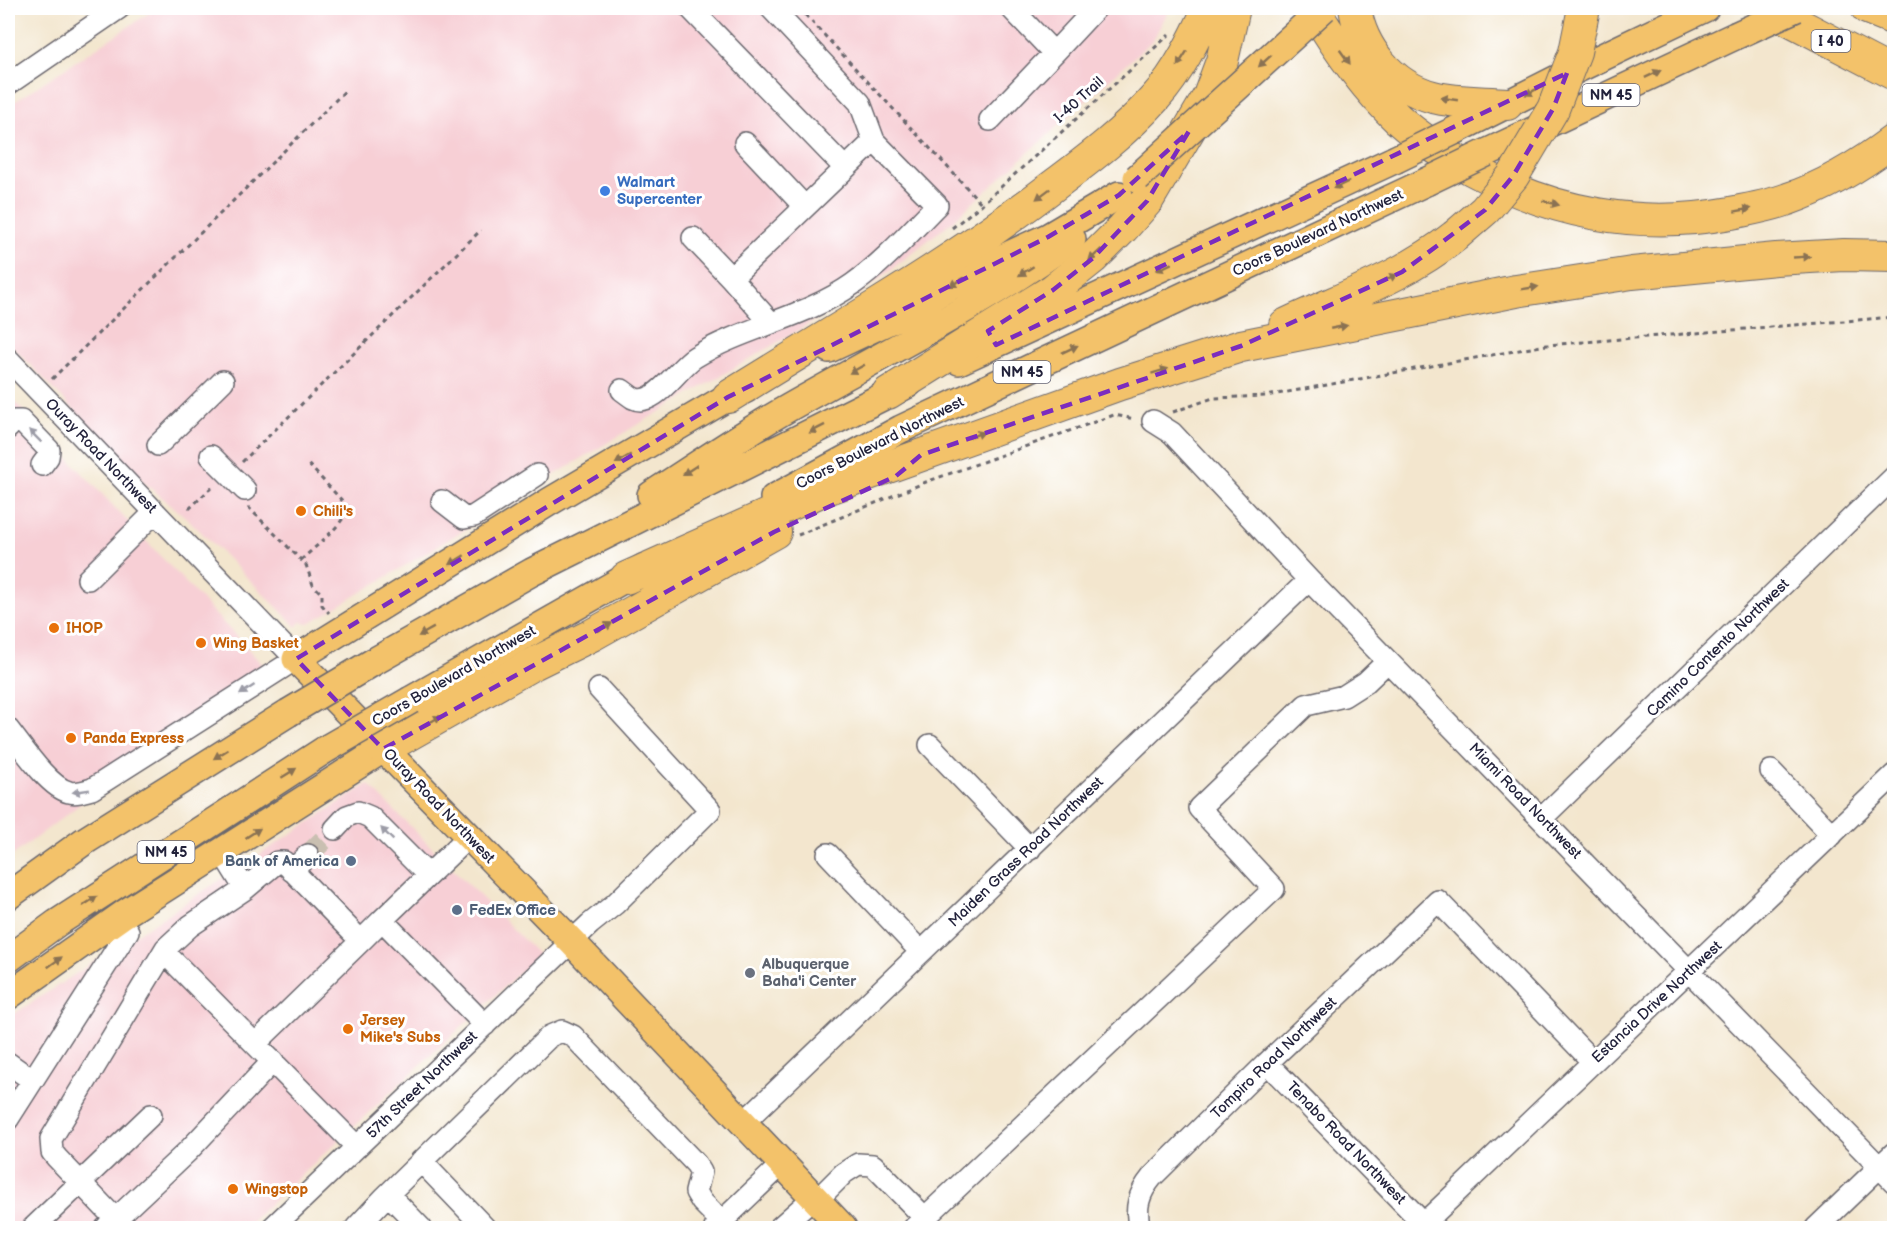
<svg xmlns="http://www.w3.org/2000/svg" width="1902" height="1236" viewBox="0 0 1902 1236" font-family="'Balsamiq Sans',sans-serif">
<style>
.built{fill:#f7cfd5}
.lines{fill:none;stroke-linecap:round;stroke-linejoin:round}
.minor-tunnel{stroke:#c9bfb1;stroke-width:21;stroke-dasharray:21 10;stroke-linecap:butt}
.minor-casing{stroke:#6b676e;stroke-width:24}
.major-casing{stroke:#6b676e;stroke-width:30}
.highway-casing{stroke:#6b676e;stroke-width:34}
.path{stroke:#6b676e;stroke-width:3;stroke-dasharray:4.5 4.5;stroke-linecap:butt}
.minor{stroke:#fff;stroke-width:21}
.major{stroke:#f3c26a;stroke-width:27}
.highway{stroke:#f3c26a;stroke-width:32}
.major-bridge-casing{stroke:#6b676e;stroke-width:30;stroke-linecap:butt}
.highway-bridge-casing{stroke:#6b676e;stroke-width:34;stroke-linecap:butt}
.major-bridge{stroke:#f3c26a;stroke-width:27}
.highway-bridge{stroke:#f3c26a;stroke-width:32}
.oneway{fill:#8a7252}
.oneway2{fill:#9c9ca7}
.marked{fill:none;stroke:#7b2cbf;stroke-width:4.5;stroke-dasharray:12 8;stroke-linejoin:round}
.shop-dot{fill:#3f7fe0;stroke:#fff;stroke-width:2}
.food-dot{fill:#e8710a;stroke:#fff;stroke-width:2}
.service-dot{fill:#5c6f8a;stroke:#fff;stroke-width:2}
.worship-dot{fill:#6b7280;stroke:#fff;stroke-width:2}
.labels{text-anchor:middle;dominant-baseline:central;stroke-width:6;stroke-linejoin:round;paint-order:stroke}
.shield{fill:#fff;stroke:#646476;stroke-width:1.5}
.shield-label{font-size:14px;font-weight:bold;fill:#22223b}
.street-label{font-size:15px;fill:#22223b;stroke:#fff}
.shop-label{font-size:15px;font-weight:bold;fill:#366cbe;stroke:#fff;text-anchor:start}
.food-label{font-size:15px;font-weight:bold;fill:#c56008;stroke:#fff;text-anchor:start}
.service-label{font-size:15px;font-weight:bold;fill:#4e5e75;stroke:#fff;text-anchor:end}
.worship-label{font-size:15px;font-weight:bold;fill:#5b616d;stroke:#fff;text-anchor:start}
</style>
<rect width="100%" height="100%" fill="#fff"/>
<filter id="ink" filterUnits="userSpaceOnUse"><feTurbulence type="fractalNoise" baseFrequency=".0167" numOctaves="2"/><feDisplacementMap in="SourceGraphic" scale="12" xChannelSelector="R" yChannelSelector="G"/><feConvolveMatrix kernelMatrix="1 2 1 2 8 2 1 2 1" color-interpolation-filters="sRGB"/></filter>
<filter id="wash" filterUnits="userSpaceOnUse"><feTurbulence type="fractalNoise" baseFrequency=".008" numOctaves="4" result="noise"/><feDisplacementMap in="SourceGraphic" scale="24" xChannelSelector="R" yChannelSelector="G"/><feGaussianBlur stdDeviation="1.35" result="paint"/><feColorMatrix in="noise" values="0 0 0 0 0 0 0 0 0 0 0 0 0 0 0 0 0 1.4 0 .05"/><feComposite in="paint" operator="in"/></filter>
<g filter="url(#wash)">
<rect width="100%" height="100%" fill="#f3e6ce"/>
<path class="built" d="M157 8H219L222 10 225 8H1170L1153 40 955 219 860 294 632 428 347 601 309 623 301 622 297 627 189 520 140 479 8 342V106Z
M8 394 263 665 8 859Z
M368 784 539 955 244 1228H8V1018Z"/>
</g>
<g filter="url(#ink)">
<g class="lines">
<path class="minor-tunnel" d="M308 855 335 829"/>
<defs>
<path id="minor" d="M690 8 845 168
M771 8 860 103 874 141
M1011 8 1054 53 1096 8
M8 84 119 8
M990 120 1054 53
M745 143 805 207
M693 238 731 278
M8 359 296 659 92 789C85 791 76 794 69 792 48 787 21 745 8 729
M622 390C626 393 630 396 633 398 654 409 678 367 695 357 744 327 805 318 853 284 884 262 910 232 937 205L874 141 731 278 771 323
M1153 421 1172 433 1309 580 1894 1182
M8 428 14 421H21L49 450 48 457 42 465
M158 445 223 381
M211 456 245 490
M442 501 464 518 474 516 537 475
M88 579 155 512
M930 745 1030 849
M1771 771 1832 835
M1542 818 1894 477
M335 829 347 816 358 812 370 817 428 875
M469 836 382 920 485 1025
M828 854 921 952
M292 871 308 855
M245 889 277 862H284L361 941 382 920
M164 952 357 1147
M255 1044 361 941
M8 1063 32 1080
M1267 1063 1424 1224
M8 1119 128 931
M743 1123 1309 580
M421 1161 485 1228
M388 1194 421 1228
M817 1200 844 1173 858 1164 873 1165 925 1218
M33 1228 151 1115
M106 1228 188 1151 273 1061
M124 1228 57 1158 52 1152 51 1139 166 948 190 926 245 889 222 852
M272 1228 590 924 615 904 710 810 599 689
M356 1228 385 1197 550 1036 562 1031 573 1036 696 1164 701 1172 696 1192 702 1202 722 1222
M715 1228 782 1164
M779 1228 814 1197
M914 1228 1274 889 1199 808 1306 705 1344 696 1366 682 1388 661
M1140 1228C1134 1208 1139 1193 1152 1177L1267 1063 1438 901 1593 1062
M1419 1228 1894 775
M1816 1228 1894 1153"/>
<path id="major" d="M1456 130 1569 73 1705 8
M1486 153 1735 36
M829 349 899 316 987 265 1048 237 1119 195
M959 361 1394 160
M746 389 728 397 549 502 296 659 572 942 843 1228
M651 495C693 468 735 439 778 414 876 357 981 307 1072 239
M774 498 901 429 1426 182
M375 661 532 572 908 384
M411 700 645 567
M8 896 83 842 288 713
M8 959 57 923 326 749
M8 996 124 914 383 749"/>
<path id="highway" d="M1313 8C1337 48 1364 87 1398 119 1421 140 1446 155 1473 170 1555 214 1639 230 1731 213 1750 209 1770 206 1788 199 1827 186 1862 164 1894 140
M1355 8C1361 49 1392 86 1433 97 1457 103 1483 102 1507 104
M1767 8 1894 74
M1867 8 1894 19
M1285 325C1343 297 1404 277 1455 236
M888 393 1053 290 1093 258 1123 228 1147 201 1209 96 1222 61 1234 8
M728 397C837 329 950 265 1053 186 1089 159 1125 132 1156 97 1178 73 1195 38 1209 8
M626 578 821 491 1120 384 1241 346 1516 291 1632 273 1776 259 1844 255 1894 256
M383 749 531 665 592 635 775 532"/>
</defs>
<use href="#minor" class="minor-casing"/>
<use href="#major" class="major-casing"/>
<use href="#highway" class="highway-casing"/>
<path class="path" d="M799 8 982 204
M952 228 982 204 1169 35
M52 379 346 90
M1173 412 1213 398 1266 396 1547 345 1894 317
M242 462 481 230
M248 507 306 565 313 585 322 594V605L329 613
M189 509 214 485
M798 535 926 482 1114 415 1135 419
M301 560C317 545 340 528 349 508L307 463"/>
<use href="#minor" class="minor"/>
<use href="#major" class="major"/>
<use href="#highway" class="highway"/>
<defs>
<path id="major-bridge" d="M1735 36 1796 8
M1394 160 1456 130
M1137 178 1324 8
M1426 182 1486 153
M288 713 375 661
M326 749 411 700"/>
<path id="highway-bridge" d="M1455 236 1485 210 1513 176 1553 109 1575 52 1584 8"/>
</defs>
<use href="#major-bridge" class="major-bridge-casing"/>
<use href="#highway-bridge" class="highway-bridge-casing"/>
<use href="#major-bridge" class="major-bridge"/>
<use href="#highway-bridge" class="highway-bridge"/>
</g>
<defs><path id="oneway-solid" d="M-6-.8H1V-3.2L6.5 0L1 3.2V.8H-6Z" transform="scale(1.5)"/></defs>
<g class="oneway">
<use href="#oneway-solid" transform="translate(1345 57) rotate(54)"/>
<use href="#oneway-solid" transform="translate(1182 59) rotate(123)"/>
<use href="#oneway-solid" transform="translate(1265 61) rotate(138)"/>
<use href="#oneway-solid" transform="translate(1653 74) rotate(-25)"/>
<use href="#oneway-solid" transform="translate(1533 91) rotate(153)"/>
<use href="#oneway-solid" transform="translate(1449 99) rotate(-172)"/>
<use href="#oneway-solid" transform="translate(1341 185) rotate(155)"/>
<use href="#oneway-solid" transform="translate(1043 194) rotate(143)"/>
<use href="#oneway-solid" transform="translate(1551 203) rotate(15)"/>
<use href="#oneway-solid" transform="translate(1743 210) rotate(-10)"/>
<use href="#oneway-solid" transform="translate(1095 255) rotate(137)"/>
<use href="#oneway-solid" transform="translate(1802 257) rotate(-3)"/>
<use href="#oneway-solid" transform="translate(1164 267) rotate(155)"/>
<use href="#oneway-solid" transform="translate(1026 271) rotate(148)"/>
<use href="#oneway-solid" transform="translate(1389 278) rotate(-25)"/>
<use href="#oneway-solid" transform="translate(957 282) rotate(150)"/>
<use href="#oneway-solid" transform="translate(1530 288) rotate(-9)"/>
<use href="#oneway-solid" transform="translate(1339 327) rotate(-11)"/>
<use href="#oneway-solid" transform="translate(1070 349) rotate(-25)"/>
<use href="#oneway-solid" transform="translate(857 369) rotate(151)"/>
<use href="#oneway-solid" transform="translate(1160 371) rotate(-17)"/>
<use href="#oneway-solid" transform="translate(817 429) rotate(153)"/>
<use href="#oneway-solid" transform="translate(976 435) rotate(-20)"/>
<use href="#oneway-solid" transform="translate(623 459) rotate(150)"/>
<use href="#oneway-solid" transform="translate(690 470) rotate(147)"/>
<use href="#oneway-solid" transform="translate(457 560) rotate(148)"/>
<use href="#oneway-solid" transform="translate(605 627) rotate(-30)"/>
<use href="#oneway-solid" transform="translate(426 632) rotate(151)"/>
<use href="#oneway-solid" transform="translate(434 720) rotate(-30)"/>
<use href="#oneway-solid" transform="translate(221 754) rotate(148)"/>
<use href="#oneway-solid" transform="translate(289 773) rotate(-32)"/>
<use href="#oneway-solid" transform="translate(253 833) rotate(-33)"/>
<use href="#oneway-solid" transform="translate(90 901) rotate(-33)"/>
<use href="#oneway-solid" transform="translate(55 962) rotate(-36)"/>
</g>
<g class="oneway2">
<use href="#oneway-solid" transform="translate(35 436) rotate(-135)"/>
<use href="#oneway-solid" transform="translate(247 690) rotate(147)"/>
<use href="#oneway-solid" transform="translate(81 791) rotate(171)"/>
<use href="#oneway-solid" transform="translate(387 834) rotate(-135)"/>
</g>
</g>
<path class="marked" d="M1567 73 1553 109 1513 176 1485 210 1402 272 1241 346 921 455 896 476 774 532 383 749 296 659 728 397 1048 237 1119 195 1189 131 1147 201 1093 258 1053 290 988 331 996 345Z"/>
<circle class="shop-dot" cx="605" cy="191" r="6"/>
<g class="food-dot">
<circle cx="301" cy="511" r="6"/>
<circle cx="54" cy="628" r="6"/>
<circle cx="201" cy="643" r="6"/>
<circle cx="71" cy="738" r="6"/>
<circle cx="348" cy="1029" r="6"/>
<circle cx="233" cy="1189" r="6"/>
</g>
<g class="service-dot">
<circle cx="351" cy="861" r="6"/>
<circle cx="457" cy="910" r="6"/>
</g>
<circle class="worship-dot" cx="750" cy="973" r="6"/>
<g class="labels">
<g class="shield">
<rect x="1811.5" y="30" width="39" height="22" rx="4.5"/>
<rect x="1582.5" y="84" width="57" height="22" rx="4.5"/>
<rect x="993.5" y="361" width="57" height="22" rx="4.5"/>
<rect x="137.5" y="841" width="57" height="22" rx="4.5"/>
</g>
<g class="shield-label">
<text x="1831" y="41">I 40</text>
<text x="1611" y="95">NM 45</text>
<text x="1022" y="372">NM 45</text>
<text x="166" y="852">NM 45</text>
</g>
<g class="street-label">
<text transform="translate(1079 100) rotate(-42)">I-40 Trail</text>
<text transform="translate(1318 233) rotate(-25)">Coors Boulevard Northwest</text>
<text transform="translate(880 443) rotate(-27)">Coors Boulevard Northwest</text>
<text transform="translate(101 456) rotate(46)">Ouray Road Northwest</text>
<text transform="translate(1718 648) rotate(-44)">Camino Contento Northwest</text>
<text transform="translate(454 676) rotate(-30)">Coors Boulevard Northwest</text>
<text transform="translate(1525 801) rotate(46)">Miami Road Northwest</text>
<text transform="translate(439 806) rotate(46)">Ouray Road Northwest</text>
<text transform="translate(1026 852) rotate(-44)">Maiden Grass Road Northwest</text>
<text transform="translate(1657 1002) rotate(-43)">Estancia Drive Northwest</text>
<text transform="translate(1274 1058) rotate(-44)">Tompiro Road Northwest</text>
<text transform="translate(422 1085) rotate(-44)">57th Street Northwest</text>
<text transform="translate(1346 1143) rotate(46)">Tenabo Road Northwest</text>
</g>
<g class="shop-label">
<text x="617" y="182">Walmart<tspan x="617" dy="17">Supercenter</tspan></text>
</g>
<g class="food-label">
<text x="313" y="511">Chili's</text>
<text x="66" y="628">IHOP</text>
<text x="213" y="643">Wing Basket</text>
<text x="83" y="738">Panda Express</text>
<text x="360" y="1020">Jersey<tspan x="360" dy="17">Mike's Subs</tspan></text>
<text x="245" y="1189">Wingstop</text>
</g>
<g class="service-label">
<text x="339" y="861">Bank of America</text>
<text x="469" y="910" text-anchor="start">FedEx Office</text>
</g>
<g class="worship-label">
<text x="762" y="964">Albuquerque<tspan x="762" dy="17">Baha'i Center</tspan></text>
</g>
</g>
<rect width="1902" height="1236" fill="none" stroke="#fff" stroke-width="30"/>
</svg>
